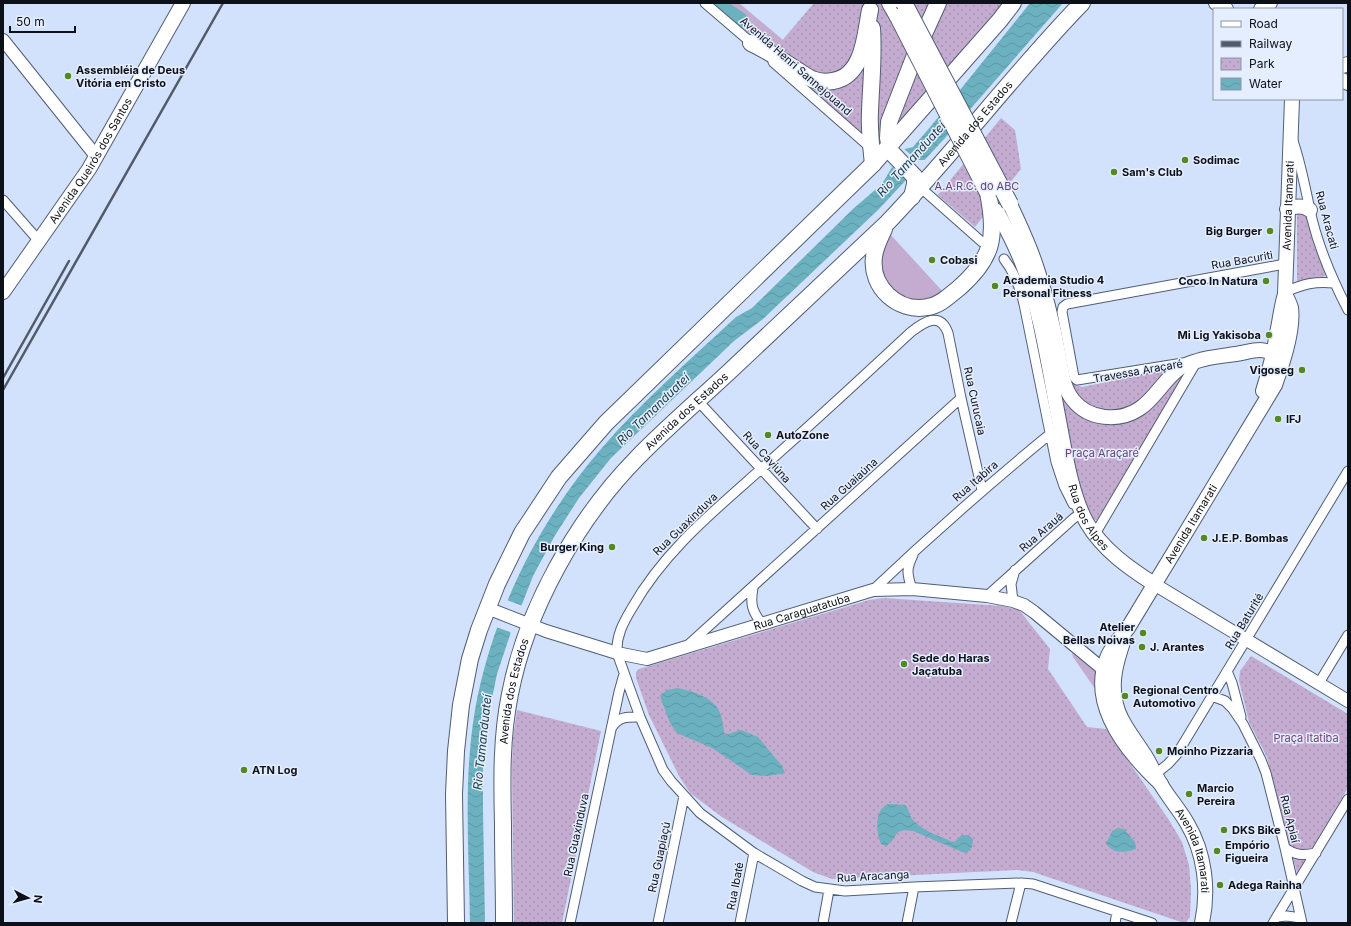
<svg xmlns="http://www.w3.org/2000/svg" width="1351" height="926" viewBox="0 0 1351 926" font-family="Inter,sans-serif">
<style>
.grass{fill:#c4abd0}
.park{fill:url(#park-dots)}
.water{fill:url(#water-waves)}
.pier{fill:#d2e1fc}
.lines{fill:none;stroke-linecap:round;stroke-linejoin:round}
.river{stroke:#6cb1bf;stroke-width:16}
.street-casing{stroke:#515e75;stroke-width:11}
.secondary-casing{stroke:#515e75;stroke-width:14}
.primary-casing{stroke:#515e75;stroke-width:16}
.highway-casing{stroke:#515e75;stroke-width:18}
.street{stroke:#fff;stroke-width:9}
.secondary{stroke:#fff;stroke-width:12}
.primary{stroke:#fff;stroke-width:14}
.highway{stroke:#fff;stroke-width:16}
.rail{stroke:#525a69;stroke-width:2.5}
.highway-bridge-casing{stroke:#515e75;stroke-width:18;stroke-linecap:butt}
.highway-bridge{stroke:#fff;stroke-width:16}
.poi-dot{fill:#548922;stroke:#e5eefe;stroke-width:1.5}
.labels{text-anchor:middle;dominant-baseline:central;stroke-width:3;stroke-linejoin:round;paint-order:stroke}
.street-label{font-size:11px;fill:#0c1019;stroke:#e5eefe}
.poi-label{font-size:11px;font-weight:bold;fill:#0c1019;stroke:#e5eefe;text-anchor:start}
.park-label{font-size:11px;fill:#6a427c;stroke:#e5eefe}
.water-label{font-size:12px;font-style:italic;fill:#15383e;stroke:#e5eefe}
</style>
<defs>
<pattern id="park-dots" width="8" height="8" patternUnits="userSpaceOnUse"><rect width="8" height="8" fill="#c4abd0"/><path d="M2 2h.1M6 6h.1" fill="none" stroke="#a792b2" stroke-width="1.8" stroke-linecap="round"/></pattern>
<pattern id="water-waves" width="16" height="10" patternUnits="userSpaceOnUse"><rect width="16" height="10" fill="#6cb1bf"/><path d="M0 5q4-4 8 0t8 0" fill="none" stroke="#5c97a4"/></pattern>
</defs>
<rect width="100%" height="100%" fill="#d2e1fc"/>
<path class="grass" d="M711 3H739L783 40 774 50 730 20Z
M890 234 945 294 928 301 903 298 884 281 879 257Z
M1072 653 1098 674 1100 696 1073 657Z"/>
<path class="park" d="M814 3H931L881 131 878 130 876 116 880 63H866L863 132 862 133 790 71 838 85 850 58C829 91 798 64 774 50Z
M946 3H1003L902 119 898 120 919 60Z
M1001 118 1015 130 1021 169 975 227 938 195Z
M1300 211 1306 214 1313 241 1326 275 1323 277 1309 279 1297 283V214Z
M1167 370 1142 401 1123 411H1098L1076 396 1069 375 1074 384 1082 387Z
M1181 376 1182 378 1097 520H1095L1088 511 1079 490 1058 381 1106 423Z
M884 598 1002 606 1019 610 1050 649 1048 669 1087 727 1106 729 1169 820 1182 842 1189 865 1191 889 1190 917 1187 921 1184 923 1033 872 1017 870 832 879 813 872 722 817 690 793 679 776 649 715 636 678V672L639 669 869 600Z
M1251 656 1348 714V788L1297 873 1267 757 1249 722 1239 680 1240 671Z
M517 710 601 731 562 923H514L512 769 513 739Z"/>
<path class="water" d="M1030 3H1063L945 138 879 209 763 319 734 341 611 458 579 498 554 537 533 576 510 635 497 674 489 713 483 760V811L485 923H470C469 852 463 780 475 710 492 615 538 522 601 449 641 402 691 359 736 317L752 308 854 208 882 184 901 152 905 149 913 147 931 126Z
M678 688C694 692 714 697 720 713 723 720 723 728 725 735L741 730 758 737 782 766 785 773 768 776 752 775 712 748 677 733 670 723 660 696 667 690Z
M888 804 905 805C910 810 909 817 914 821 924 832 942 837 955 843L956 840 962 835H968L973 839 972 847 967 853 962 852 913 831C891 827 898 840 886 846L881 844C876 832 874 810 888 804Z
M1118 828 1124 829 1135 842 1136 849C1124 853 1115 854 1106 844L1112 831Z"/>
<path class="pier" d="M903 148 917 160H926L906 183V180L891 166 899 151Z
M507 600 523 606 512 636 510 632 496 627Z"/>
<g class="lines">
<path class="river" d="M714 3 740 20"/>
<defs>
<path id="street" d="M705 3 754 45
M773 62 871 148
M1293 141C1302 167 1306 193 1312 219 1320 251 1333 281 1348 310
M921 188 982 242
M3 200 39 241
M1004 259C1015 273 1020 287 1024 304L1056 462 1064 486 1073 504
M1285 292C1303 284 1315 281 1334 283
M1183 363 1077 380 1074 377 1062 312 1063 307 1067 304 1285 264
M698 401 817 529
M982 490 961 398 948 333C940 311 924 322 911 332 868 372 825 412 781 451 727 501 669 543 632 608 623 623 616 636 617 653L640 717 663 770 671 781 700 813 754 853 802 881 815 887 845 891 914 887 1021 883 1033 884 1152 923
M1095 534 1197 361
M753 588C750 604 752 611 762 624
M912 589C907 574 906 569 913 555
M873 590C930 536 989 484 1050 434
M987 596 1074 518 1082 513
M1013 601 1011 584 1015 570
M688 645 961 398
M1227 671 1232 683 1241 717
M1319 683 1348 635
M1212 696 1225 701 1232 708 1243 724 1261 760 1266 773 1285 848 1302 923
M612 727C619 716 628 717 640 717
M1153 776 1168 764 1177 754 1348 471
M1285 848C1295 855 1303 856 1316 853
M1277 917 1287 916 1301 918
M570 923 619 692 624 674
M658 923 684 796
M740 923 754 853
M823 923 829 890
M907 923 914 887
M1011 923 1021 883
M1115 923 1117 912
M1273 923 1348 799"/>
<g id="secondary">
<path d="M3 40 96 156"/>
<path d="M1154 584 1348 701"/>
<path id="s1" d="M487 608 546 631 617 653 647 659 873 590 912 589 987 596 1013 601 1024 605 1034 612 1104 670"/>
</g>
<g id="primary">
<path d="M1216 3 1226 9"/>
<path d="M1261 9 1270 3"/>
<path d="M1342 66 1348 64"/>
<path d="M1342 80 1348 83"/>
<path d="M1010 204C1019 224 1029 244 1036 266 1049 303 1056 340 1063 379 1065 386 1068 394 1073 400 1089 420 1119 422 1139 409 1155 399 1164 379 1180 368 1185 365 1192 362 1197 361 1209 357 1223 356 1236 354 1244 353 1252 350 1260 350 1264 350 1271 352 1274 354 1279 359 1279 365 1279 371"/>
<path d="M1287 209C1296 206 1302 205 1310 210"/>
<path id="s2" d="M997 211C1007 230 1017 248 1024 268 1041 314 1048 362 1057 410 1064 445 1070 493 1087 523 1103 550 1129 568 1154 584"/>
<path id="s3" d="M3 292 89 169 183 3"/>
<path id="s4" d="M1263 391C1269 372 1274 353 1277 333 1280 320 1281 307 1285 294L1292 99"/>
<path id="s5" d="M1124 639C1117 660 1110 681 1116 704 1120 722 1134 738 1144 754 1150 763 1154 773 1160 783 1168 797 1179 809 1187 823 1205 853 1209 890 1202 923"/>
<path id="s6" d="M1161 784C1129 754 1088 706 1107 658 1111 647 1120 638 1128 628L1275 385C1282 365 1294 330 1291 308 1290 304 1287 298 1285 294"/>
</g>
<g id="highway">
<path d="M890 3 898 17"/>
<path d="M872 28C874 57 871 83 870 111 869 129 871 146 873 164"/>
<path d="M751 43C766 50 780 59 794 68 799 71 805 76 812 79 818 82 826 82 833 81 864 76 865 35 870 10"/>
<path d="M912 197 915 184V177L891 152 888 138 889 122 919 45 938 3"/>
<path d="M884 229C880 238 875 247 874 257 870 287 898 313 928 307 940 305 949 296 959 288 993 258 997 237 988 193"/>
<path d="M456 923 454 794 456 751 461 705 470 659 479 630 497 584 522 533 559 477 606 423 873 164 1000 20 1013 3"/>
<path id="s7" d="M504 923C504 890 503 858 503 825 502 781 501 738 510 694 526 610 577 519 637 458 666 428 699 400 730 371 782 322 835 272 887 223 955 152 1014 73 1082 3"/>
</g>
</defs>
<use href="#street" class="street-casing"/>
<use href="#secondary" class="secondary-casing"/>
<use href="#primary" class="primary-casing"/>
<use href="#highway" class="highway-casing"/>
<use href="#street" class="street"/>
<use href="#secondary" class="secondary"/>
<use href="#primary" class="primary"/>
<use href="#highway" class="highway"/>
<path class="rail" d="M3 378 69 261
M3 390 223 3"/>
<defs>
<path id="highway-bridge" d="M904 3 1010 204
M898 17 988 193"/>
</defs>
<use href="#highway-bridge" class="highway-bridge-casing"/>
<use href="#highway-bridge" class="highway-bridge"/>
</g>
<g class="poi-dot">
<circle cx="68" cy="76" r="4"/>
<circle cx="1185" cy="160" r="4"/>
<circle cx="1114" cy="172" r="4"/>
<circle cx="1270" cy="231" r="4"/>
<circle cx="932" cy="260" r="4"/>
<circle cx="1266" cy="281" r="4"/>
<circle cx="995" cy="286" r="4"/>
<circle cx="1269" cy="335" r="4"/>
<circle cx="1302" cy="370" r="4"/>
<circle cx="1278" cy="419" r="4"/>
<circle cx="768" cy="435" r="4"/>
<circle cx="1204" cy="538" r="4"/>
<circle cx="612" cy="547" r="4"/>
<circle cx="1143" cy="633" r="4"/>
<circle cx="1142" cy="647" r="4"/>
<circle cx="904" cy="664" r="4"/>
<circle cx="1125" cy="696" r="4"/>
<circle cx="1159" cy="751" r="4"/>
<circle cx="244" cy="770" r="4"/>
<circle cx="1189" cy="794" r="4"/>
<circle cx="1224" cy="830" r="4"/>
<circle cx="1217" cy="851" r="4"/>
<circle cx="1220" cy="885" r="4"/>
</g>
<g class="labels">
<g class="street-label">
<text transform="translate(796 66) rotate(41)">Avenida Henri Sannejouand</text>
<text stroke="none"><textPath href="#s7" startOffset="977">Avenida dos Estados</textPath></text>
<text stroke="none"><textPath href="#s3" startOffset="158">Avenida Queirós dos Santos</textPath></text>
<text stroke="none"><textPath href="#s4" startOffset="188">Avenida Itamarati</textPath></text>
<text transform="translate(1327 220) rotate(75)">Rua Aracati</text>
<text transform="translate(1242 260) rotate(-10)">Rua Bacuriti</text>
<text transform="translate(1138 371) rotate(-10)">Travessa Araçaré</text>
<text transform="translate(975 401) rotate(78)">Rua Curucaia</text>
<text stroke="none"><textPath href="#s7" startOffset="569">Avenida dos Estados</textPath></text>
<text transform="translate(767 457) rotate(48)">Rua Caviúna</text>
<text transform="translate(975 481) rotate(-41)">Rua Itabira</text>
<text transform="translate(849 484) rotate(-42)">Rua Guaiaúna</text>
<text stroke="none"><textPath href="#s2" startOffset="322">Rua dos Alpes</textPath></text>
<text transform="translate(685 524) rotate(-44)">Rua Guaxinduva</text>
<text stroke="none"><textPath href="#s6" startOffset="304">Avenida Itamarati</textPath></text>
<text transform="translate(1041 532) rotate(-41)">Rua Arauá</text>
<text stroke="none"><textPath href="#s1" startOffset="330">Rua Caraguatatuba</textPath></text>
<text transform="translate(1244 621) rotate(-59)">Rua Baturité</text>
<text stroke="none"><textPath href="#s7" startOffset="233">Avenida dos Estados</textPath></text>
<text transform="translate(1290 819) rotate(76)">Rua Apiaí</text>
<text transform="translate(576 835) rotate(-78)">Rua Guaxinduva</text>
<text stroke="none"><textPath href="#s5" startOffset="234">Avenida Itamarati</textPath></text>
<text transform="translate(659 857) rotate(-78)">Rua Guapiaçú</text>
<text transform="translate(873 876) rotate(-3)">Rua Aracanga</text>
<text transform="translate(735 886) rotate(-79)">Rua Ibaté</text>
</g>
<g class="poi-label">
<text x="76" y="70">Assembléia de Deus<tspan x="76" dy="13">Vitória em Cristo</tspan></text>
<text x="1193" y="160">Sodimac</text>
<text x="1122" y="172">Sam's Club</text>
<text x="1262" y="231" text-anchor="end">Big Burger</text>
<text x="940" y="260">Cobasi</text>
<text x="1003" y="280">Academia Studio 4<tspan x="1003" dy="13">Personal Fitness</tspan></text>
<text x="1258" y="281" text-anchor="end">Coco In Natura</text>
<text x="1261" y="335" text-anchor="end">Mi Lig Yakisoba</text>
<text x="1294" y="370" text-anchor="end">Vigoseg</text>
<text x="1286" y="419">IFJ</text>
<text x="776" y="435">AutoZone</text>
<text x="1212" y="538">J.E.P. Bombas</text>
<text x="604" y="547" text-anchor="end">Burger King</text>
<text x="1135" y="627" text-anchor="end">Atelier<tspan x="1135" dy="13">Bellas Noivas</tspan></text>
<text x="1150" y="647">J. Arantes</text>
<text x="912" y="658">Sede do Haras<tspan x="912" dy="13">Jaçatuba</tspan></text>
<text x="1133" y="690">Regional Centro<tspan x="1133" dy="13">Automotivo</tspan></text>
<text x="1167" y="751">Moinho Pizzaria</text>
<text x="252" y="770">ATN Log</text>
<text x="1197" y="788">Marcio<tspan x="1197" dy="13">Pereira</tspan></text>
<text x="1232" y="830">DKS Bike</text>
<text x="1225" y="845">Empório<tspan x="1225" dy="13">Figueira</tspan></text>
<text x="1228" y="885">Adega Rainha</text>
</g>
<g class="park-label">
<text x="977" y="186">A.A.R.C. do ABC</text>
<text x="1102" y="453">Praça Araçaré</text>
<text x="1306" y="738">Praça Itatiba</text>
</g>
<g class="water-label">
<text transform="translate(911 159) rotate(-48)">Rio Tamanduateí</text>
<text transform="translate(653 409) rotate(-44)">Rio Tamanduateí</text>
<text transform="translate(482 742) rotate(-84)">Rio Tamanduateí</text>
</g>
</g>
<rect width="1351" height="926" fill="none" stroke="#0c1019" stroke-width="8"/>
<rect x="1213" y="8" width="130" height="92" fill="#e5eefe" stroke="#8e95a2"/>
<rect x="1221" y="21" width="20" height="6" fill="#ffffff" stroke="#8e95a2"/>
<text x="1249" y="28" font-size="12" fill="#0c1019">Road</text>
<rect x="1221" y="41" width="20" height="6" fill="#525a69" stroke="#8e95a2"/>
<text x="1249" y="48" font-size="12" fill="#0c1019">Railway</text>
<rect x="1221" y="58" width="20" height="12" fill="url(#park-dots)" stroke="#8e95a2"/>
<text x="1249" y="68" font-size="12" fill="#0c1019">Park</text>
<rect x="1221" y="78" width="20" height="12" fill="url(#water-waves)" stroke="#8e95a2"/>
<text x="1249" y="88" font-size="12" fill="#0c1019">Water</text>
<g transform="translate(28 898) rotate(96)" stroke="#e5eefe" stroke-width="3" paint-order="stroke">
<path d="M0-3L7 15L0 10L-7 15Z" fill="#0c1019"/>
<text y="-6" font-size="11" font-weight="bold" text-anchor="middle" fill="#0c1019">N</text>
</g>
<path d="M10 26v6h65v-6" fill="none" stroke="#0c1019" stroke-width="2"/>
<text x="16" y="26" font-size="12" fill="#0c1019" stroke="#e5eefe" stroke-width="3" paint-order="stroke">50 m</text>
</svg>
